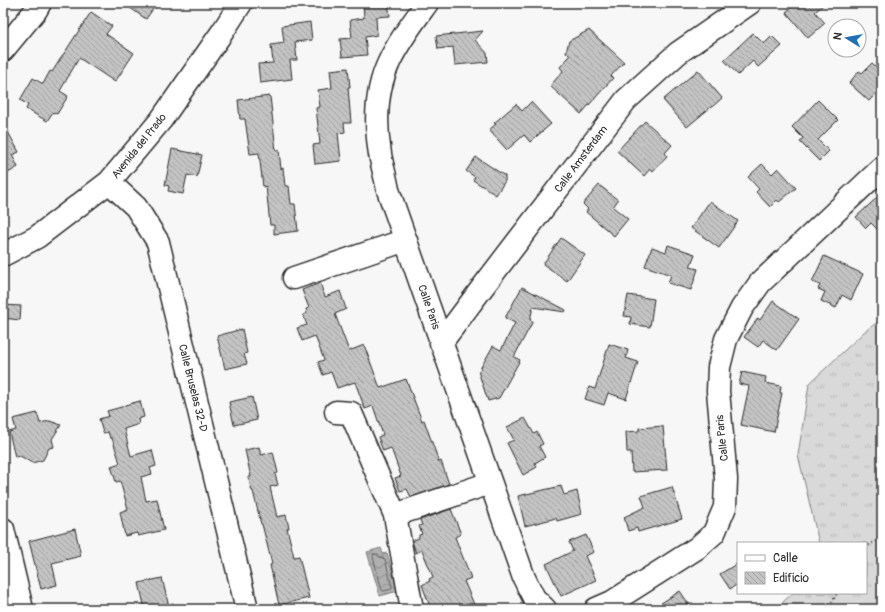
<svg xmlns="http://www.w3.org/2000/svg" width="885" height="612" viewBox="0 0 885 612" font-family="Pangolin,sans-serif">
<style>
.grass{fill:url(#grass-tufts);stroke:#828282}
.water{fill:url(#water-waves);stroke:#7b7b7b}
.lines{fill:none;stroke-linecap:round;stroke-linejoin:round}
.shore{stroke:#606060;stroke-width:1}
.building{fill:url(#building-back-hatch);stroke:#2b2b2b}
.minor-casing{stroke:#2b2b2b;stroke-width:25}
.path{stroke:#2b2b2b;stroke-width:2.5;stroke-dasharray:1 3;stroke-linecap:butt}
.minor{stroke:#fff;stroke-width:22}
.labels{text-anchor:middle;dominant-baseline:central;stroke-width:3;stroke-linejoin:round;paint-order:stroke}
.street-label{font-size:11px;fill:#2b2b2b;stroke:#fff}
</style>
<defs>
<pattern id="grass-tufts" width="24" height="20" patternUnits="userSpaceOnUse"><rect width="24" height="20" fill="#d9d9d9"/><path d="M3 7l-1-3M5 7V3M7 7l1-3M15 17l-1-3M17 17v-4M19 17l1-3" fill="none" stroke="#bababa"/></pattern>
<pattern id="water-waves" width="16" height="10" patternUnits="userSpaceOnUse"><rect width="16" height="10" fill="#b0b0b0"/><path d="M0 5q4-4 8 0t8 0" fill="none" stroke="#8f8f8f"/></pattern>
<pattern id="building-back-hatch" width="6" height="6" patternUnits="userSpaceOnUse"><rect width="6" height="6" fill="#c4c4c4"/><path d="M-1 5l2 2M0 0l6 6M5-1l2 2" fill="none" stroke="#9f9f9f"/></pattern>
</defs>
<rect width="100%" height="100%" fill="#f7f7f7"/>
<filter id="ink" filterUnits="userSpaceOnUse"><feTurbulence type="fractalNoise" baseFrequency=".025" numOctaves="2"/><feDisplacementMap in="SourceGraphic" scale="8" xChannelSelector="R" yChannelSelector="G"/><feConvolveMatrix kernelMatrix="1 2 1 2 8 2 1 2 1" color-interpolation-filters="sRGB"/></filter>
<g filter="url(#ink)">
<path class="grass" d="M882 319V609H775L793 593H866V543H819L798 455 809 384 864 332Z"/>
<path class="water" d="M381 548 383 554 387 553 398 591 380 596 367 552Z"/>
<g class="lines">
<path class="shore" d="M374 554H378L380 557 385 559 392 587 391 589 384 591 382 590 373 557Z"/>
</g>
<path class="building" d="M123 3H157L146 19Z
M363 3H388L390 16 376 17 377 35 365 37 367 55 342 57 340 39 352 38 350 20 364 18Z
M797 3H825L815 12 825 23 808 38 786 12Z
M91 12 112 26 106 34 134 53 115 82 79 58 60 91 68 96 57 114 53 112 47 121 26 109 28 105 20 100 33 78 43 84 50 71 52 72 63 55Z
M310 22 312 40 295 42 297 60H290L292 79 260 83 258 64 273 63 271 45 284 43 282 26Z
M589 30 624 62 611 76 613 78 581 114 550 86 563 71 560 67 570 56 566 52 569 41Z
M483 31 475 40 487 53 488 62 455 65 453 47 438 49 436 36Z
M753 33 764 44 772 36 782 46 758 67 753 61 738 75 724 60Z
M872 63 882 72V87L869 101 849 83 859 71 862 73Z
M348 68 350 87H348L351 123H344L345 132 338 133 341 161 315 164 313 145 320 144 316 108 320 107 318 90 332 88 330 70Z
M698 70 722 98 711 108V107L687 127 663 100Z
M270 96 276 151 279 150 281 169 283 168 285 186H289L291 204H295L298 231 274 234V225H270L266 186 263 187 259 153 250 154 245 119H240L238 100Z
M818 100 838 120 818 140 829 151 819 161 800 142 803 138 792 127Z
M531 102 551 124 530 142 524 135 507 150 489 130 496 124 494 123 516 104 522 111Z
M645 121 672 145 665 153 667 156 653 171 650 169 644 176 617 151Z
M3 123 19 152 12 155 18 167 3 176Z
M172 149 202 155 197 177 187 175 183 194 168 191 169 186 165 185Z
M476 157 505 176V181L496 195 473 180 475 177 466 171Z
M762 164 772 174 778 168 796 188 779 202 777 200 770 207 756 192 759 189 748 177Z
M599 185 618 200 613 207 628 219 614 236 586 212 588 209 583 204Z
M882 193V234L871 223 866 228 856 217Z
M710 201 738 221 719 248 691 228Z
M561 238 585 255 567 281 543 264Z
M668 245 695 254 690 267 698 269 691 290 668 283 671 275 645 266 652 247 666 252Z
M824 256 863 274 851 300 842 295 836 308 821 301 825 292 818 289 820 285 812 282Z
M320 283 325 297 340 291 346 309 335 314 349 351 364 345 380 388 406 379 422 421 424 420 439 462 441 461 449 484 411 497 407 489 400 491 395 478 401 476 391 448 383 451 378 437 383 435 373 406 365 409 355 382 337 388 331 372 323 375 318 362 324 360 315 336 302 341 297 328 307 325 303 315 307 313 306 309 309 308 302 290Z
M522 287 566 310 565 312 533 307 530 320 533 321 514 357 520 360 499 398 488 401 478 371 480 369 493 346 501 350 515 323 505 318Z
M628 295 654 299 650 327 630 324 631 317 624 316Z
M773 301 799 319 777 350 763 340 758 347 744 337 758 318 760 320Z
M3 305 21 306 20 320 3 318Z
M242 329 247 353 244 354 247 364 225 369 217 336Z
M609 344 628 350 626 358 638 362 626 399 608 393 604 405 585 399 589 387 595 389Z
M742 372 766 377 765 383 781 386 780 393H782L774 432 741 425 749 386 739 384Z
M252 397 257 420 234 425 229 402Z
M140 401 144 417 138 419 139 424 124 429 131 456 152 450 156 466 150 468 152 474 141 477 146 501 157 499 164 530 138 536 137 533 125 536 120 512 128 509 120 481 116 482 111 466 120 463 112 438H110L108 432 103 433 99 419 109 416 107 411 125 406V405Z
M37 413 40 423 50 421 61 425 52 439 54 447 49 448 43 460 32 463 20 456 15 457 9 432 16 430 13 419Z
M525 418 534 434 537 432 543 444 539 446 545 457 535 463 537 467 523 475 507 443 514 440 507 427Z
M663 426 667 470 632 472 631 452H627L626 432 639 431V428Z
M259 447 261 455 273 452 278 473 275 474 278 485 270 487 277 517 286 515 289 528H287L294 557 299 556 309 598 279 605 270 565 272 564 262 524H261L253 491H252L248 477H251L245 450Z
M561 486 564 495 577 491 582 514 557 521 556 518 525 526 518 496Z
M672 487 682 519 638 532 637 528 628 531 624 517 645 507 641 496Z
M451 509 461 534 455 537 471 578 464 581 476 609H431L422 585 430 581 429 579 433 577 422 550 416 553 412 541 419 538V535L422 534 419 526 422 525 420 520Z
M75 529 81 556 52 563 57 585 41 589 29 541Z
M586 535 594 552 585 556 596 580 561 596 546 564 573 551 569 542Z
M738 563V584L730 589 720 574Z
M162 578 169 607 161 609H145L139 583Z
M680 591 692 609H652Z"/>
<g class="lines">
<defs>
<path id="minor" d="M427 3C414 21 400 39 390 60 376 88 375 123 380 154 382 166 386 178 388 190L524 578 534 598 545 609
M3 50 36 10 40 3
M109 182 136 207 158 242 247 609
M3 255 37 237 109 182 161 120 223 31 241 3
M294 278 406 240
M441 343 482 288 626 100 678 53 750 3
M336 412 351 413 395 515 412 609
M395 515 490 483
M3 529 22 609
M596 609 612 602 697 548 714 533 725 507 726 479 718 391 719 367 726 339 742 308 760 283 882 168"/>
</defs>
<use href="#minor" class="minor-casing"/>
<path class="path" d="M866 548 867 546 882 537
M828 609 837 593"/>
<use href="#minor" class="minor"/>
</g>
</g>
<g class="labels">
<g class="street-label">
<text transform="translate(139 146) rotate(-51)">Avenida del Prado</text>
<text transform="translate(581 159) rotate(-53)">Calle Amsterdam</text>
<text transform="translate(429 307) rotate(71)">Calle Paris</text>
<text transform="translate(193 388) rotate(76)">Calle Bruselas 32-D</text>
<text transform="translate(722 438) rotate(-96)">Calle Paris</text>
</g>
</g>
<rect width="885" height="612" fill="none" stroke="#fff" stroke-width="16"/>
<rect x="8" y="8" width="869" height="596" fill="none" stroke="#2b2b2b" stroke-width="1.5" filter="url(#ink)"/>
<rect x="737" y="542" width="130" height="52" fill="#ffffff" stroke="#aaaaaa"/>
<rect x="745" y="555" width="20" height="6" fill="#ffffff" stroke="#aaaaaa"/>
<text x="773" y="562" font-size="12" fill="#2b2b2b">Calle</text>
<rect x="745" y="572" width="20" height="12" fill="url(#building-back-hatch)" stroke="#aaaaaa"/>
<text x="773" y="582" font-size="12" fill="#2b2b2b">Edificio</text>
<g transform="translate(847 38) rotate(281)"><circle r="19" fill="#ffffff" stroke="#aaaaaa"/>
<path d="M0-3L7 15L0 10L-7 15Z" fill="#1f6fb2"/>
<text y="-6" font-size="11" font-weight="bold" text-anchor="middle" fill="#2b2b2b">N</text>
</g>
</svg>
